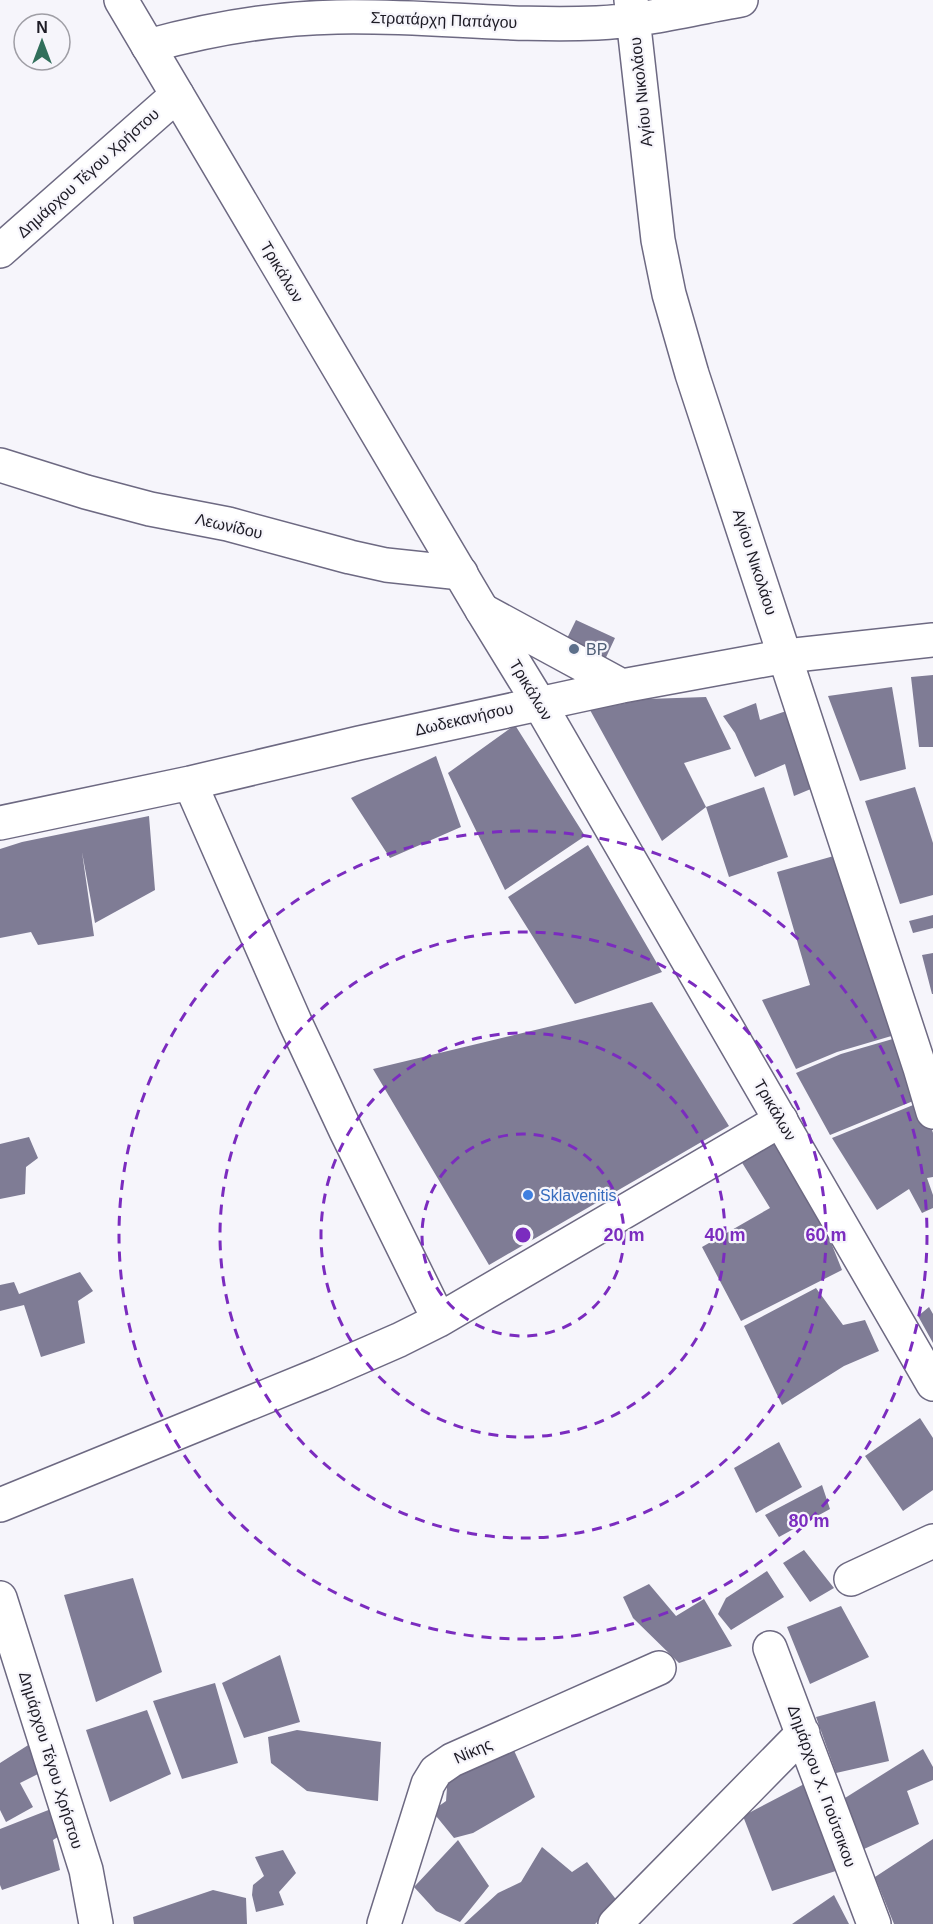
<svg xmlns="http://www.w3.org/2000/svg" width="933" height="1924" viewBox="0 0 933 1924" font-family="Arial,sans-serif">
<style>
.building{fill:#7f7c95}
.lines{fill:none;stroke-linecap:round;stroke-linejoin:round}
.minor-casing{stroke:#6d6982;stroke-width:36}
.major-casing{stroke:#6d6982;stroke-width:36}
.minor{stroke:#fff;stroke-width:33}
.major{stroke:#fff;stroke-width:33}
.ring{fill:none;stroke:#7b2cbf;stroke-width:3;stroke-dasharray:10 8}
.service-dot{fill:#5c6f8a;stroke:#f6f5fb;stroke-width:2}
.shop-dot{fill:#3f7fe0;stroke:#f6f5fb;stroke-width:2}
.labels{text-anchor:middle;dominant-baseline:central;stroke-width:4.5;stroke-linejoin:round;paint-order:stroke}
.street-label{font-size:16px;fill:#1d1b25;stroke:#f6f5fb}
.service-label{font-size:16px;fill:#4e5e75;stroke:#f6f5fb;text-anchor:start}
.shop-label{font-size:16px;fill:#366cbe;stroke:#f6f5fb;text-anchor:start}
.centre{fill:#7b2cbf;stroke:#f6f5fb;stroke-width:3}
.ring-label{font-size:18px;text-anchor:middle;font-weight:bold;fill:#7b2cbf;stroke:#f6f5fb;stroke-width:4.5;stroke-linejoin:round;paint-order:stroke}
</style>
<rect width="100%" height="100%" fill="#f6f5fb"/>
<path class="building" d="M576 620 615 638 595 681 555 663Z
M933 675V747H919L911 677Z
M892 687 906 769 860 781 828 696Z
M706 697 731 749 684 763 706 807 662 841 590 710 647 699Z
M756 703 760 720 795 708 818 786 794 796 785 764 755 777 735 733 723 716Z
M515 725 585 836 505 890 448 773Z
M436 756 461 827 390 858 351 798Z
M764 787 788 857 729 877 706 807Z
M915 787 933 843V895L900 904 865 801Z
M149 816 155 890 95 923 82 852 94 936 38 945 31 932 0 938V849L22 842Z
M588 845 662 972 575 1004 508 897Z
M848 852 905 1032 837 1052 796 1069 762 1000 810 985 777 872Z
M933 915V928L913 933 909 921Z
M933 953V994H932L922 955Z
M652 1002 729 1126 489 1265 373 1069Z
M903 1036 923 1097 830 1135 796 1073 841 1054Z
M923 1101 933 1133V1177L927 1178 933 1195V1208L922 1213 909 1189 877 1210 832 1138Z
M788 1135 842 1270 741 1321 702 1247 770 1208 741 1161Z
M29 1137 38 1158 26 1167 25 1194 0 1199V1144Z
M80 1272 93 1291 78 1301 85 1343 41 1357 24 1305 0 1311V1285L14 1282 19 1294Z
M816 1288 843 1325 865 1320 879 1351 844 1366 782 1405 744 1326Z
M929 1307 933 1314V1343L918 1316Z
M920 1418 933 1438V1490L903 1511 865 1456Z
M779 1442 802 1487 756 1513 734 1468Z
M822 1485 830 1509 779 1537 765 1515Z
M804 1550 834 1588 810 1602 783 1563Z
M767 1571 784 1597 731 1630 718 1614 726 1598Z
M133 1578 162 1672 96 1702 64 1595Z
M649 1584 676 1616 704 1599 732 1646 679 1663 633 1618 623 1597Z
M841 1606 869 1657 810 1684 787 1627Z
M280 1655 300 1722 244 1738 222 1683Z
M215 1683 238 1763 182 1779 153 1701Z
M875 1701 889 1761 836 1773 816 1717Z
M147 1710 171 1774 110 1802 86 1730Z
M297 1730 381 1742 378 1801 307 1791 271 1763 268 1737Z
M33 1742 46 1770 20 1783 33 1807 6 1822 0 1810V1763Z
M512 1746 535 1797 473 1833 454 1838 432 1811 446 1801 448 1774Z
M923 1749 933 1767V1780L907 1791 919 1824 864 1849 845 1798Z
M808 1782 839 1870 772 1891 743 1816Z
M51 1809 61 1835 53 1840 60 1870 2 1890 0 1885V1829Z
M933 1839V1924H894L875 1877Z
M458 1840 489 1886 460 1922 436 1911 414 1887Z
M542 1847 572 1872 587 1862 618 1902 595 1924H464L498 1893 521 1882Z
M283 1850 296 1873 279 1892 284 1905 256 1912 252 1895 253 1885 264 1876 255 1857Z
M213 1890 246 1898 247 1924H134L133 1917Z
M834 1895 849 1924H792Z"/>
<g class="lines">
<defs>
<path id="minor" d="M631 0 658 240 669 294 692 374 920 1068 933 1112
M148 46C210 29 273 18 337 17 424 15 511 27 597 23 645 21 694 8 741 0
M0 251 177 95
M0 465 86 492 150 509 228 524 350 557 386 565 461 573
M482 610 622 686
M190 783 295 1022 346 1131 439 1320
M0 823 190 783 359 743 622 686 786 656 933 640
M0 1505 321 1374 399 1340 439 1320 781 1120
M851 1579 933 1541
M0 1598 86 1870 96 1924
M770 1648 874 1924
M384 1924 428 1784 436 1771 452 1760 659 1668
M615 1924 803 1733"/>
<path id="major" d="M121 0 482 610 539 703 933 1384"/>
</defs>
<use href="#minor" class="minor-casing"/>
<use href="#major" class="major-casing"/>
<use href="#minor" class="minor"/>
<use href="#major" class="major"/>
</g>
<g class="ring">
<circle cx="523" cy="1235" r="101"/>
<circle cx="523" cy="1235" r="202"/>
<circle cx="523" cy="1235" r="303"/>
<circle cx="523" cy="1235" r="404"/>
</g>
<circle class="service-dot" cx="574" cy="649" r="6"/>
<circle class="shop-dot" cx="528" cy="1195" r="6"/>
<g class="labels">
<g class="street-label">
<text transform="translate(444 20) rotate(2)">Στρατάρχη Παπάγου</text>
<text transform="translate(641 92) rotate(-96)">Αγίου Νικολάου</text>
<text transform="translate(88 173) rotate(-42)">Δημάρχου Τέγου Χρήστου</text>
<text transform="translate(282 272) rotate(59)">Τρικάλων</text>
<text transform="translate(229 526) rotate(13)">Λεωνίδου</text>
<text transform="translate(755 562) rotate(72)">Αγίου Νικολάου</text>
<text transform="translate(531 690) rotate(59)">Τρικάλων</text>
<text transform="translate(464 719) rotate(-13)">Δωδεκανήσου</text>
<text transform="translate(775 1110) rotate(60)">Τρικάλων</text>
<text transform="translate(473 1751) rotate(-24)">Νίκης</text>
<text transform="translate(51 1760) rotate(73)">Δημάρχου Τέγου Χρήστου</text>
<text transform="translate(822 1786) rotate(70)">Δημάρχου Χ. Γιούτσικου</text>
</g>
<g class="service-label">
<text x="586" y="649">BP</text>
</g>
<g class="shop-label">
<text x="540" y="1195">Sklavenitis</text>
</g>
</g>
<circle cx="523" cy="1235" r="9" class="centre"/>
<g class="ring-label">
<text x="624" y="1241">20 m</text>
<text x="725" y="1241">40 m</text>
<text x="826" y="1241">60 m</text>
<text x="809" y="1527">80 m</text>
</g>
<g transform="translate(42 42)"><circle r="28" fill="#f6f5fb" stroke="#9f9ea5" stroke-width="1.5"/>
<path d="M0-4.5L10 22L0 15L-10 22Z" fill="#316f5b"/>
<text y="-9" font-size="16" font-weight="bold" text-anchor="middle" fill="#1d1b25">N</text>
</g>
</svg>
